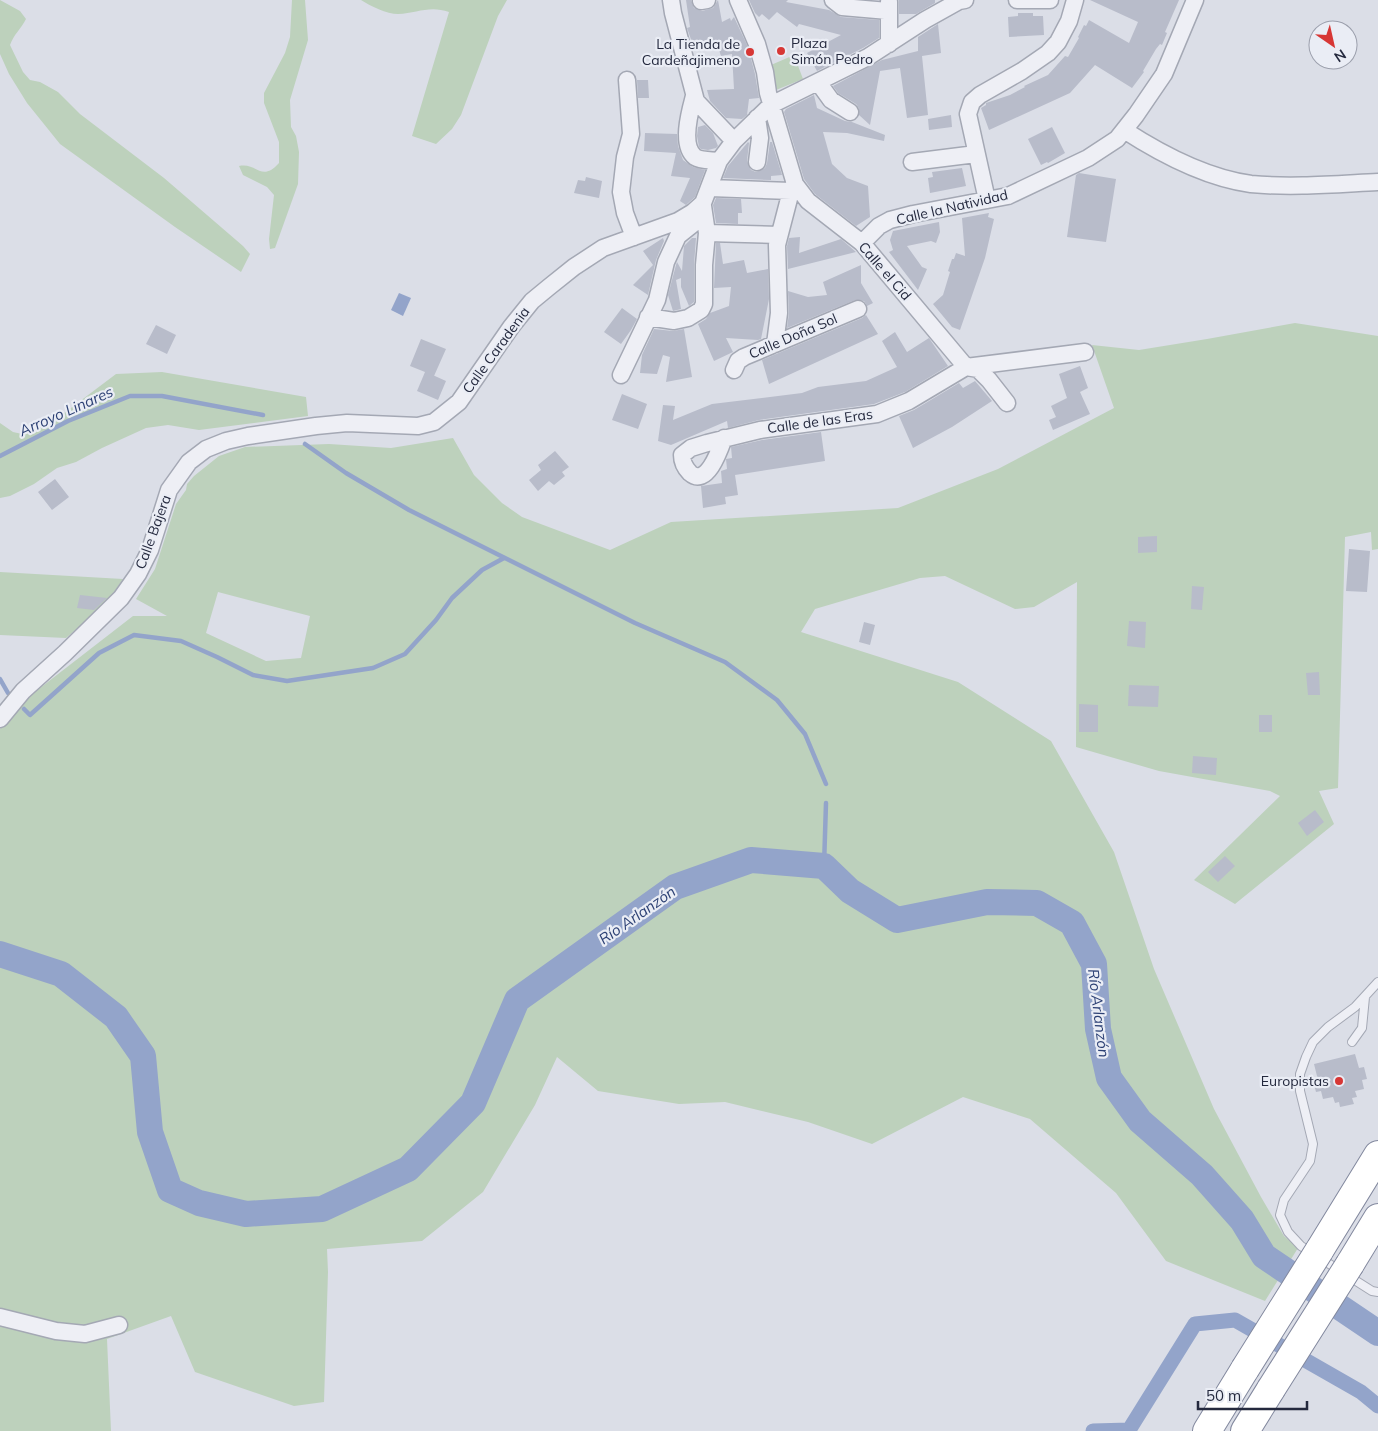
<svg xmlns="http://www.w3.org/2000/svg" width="1378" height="1431" viewBox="0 0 1378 1431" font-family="Mulish,sans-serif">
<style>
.green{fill:#bdd1bc;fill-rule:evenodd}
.water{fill:#93a4ca}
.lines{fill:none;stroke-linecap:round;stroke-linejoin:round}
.stream{stroke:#93a4ca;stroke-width:4.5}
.canal{stroke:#93a4ca;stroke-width:15}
.river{stroke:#93a4ca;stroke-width:26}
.building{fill:#b8bcca}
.service-casing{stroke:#a4a8b4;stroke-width:10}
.minor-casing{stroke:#a4a8b4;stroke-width:19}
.motorway-casing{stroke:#82889e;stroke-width:30}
.service{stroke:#eeeff5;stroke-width:8}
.minor{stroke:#eeeff5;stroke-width:16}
.motorway{stroke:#fff;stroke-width:28}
.motorway-bridge-casing{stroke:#82889e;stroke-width:30;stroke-linecap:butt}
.motorway-bridge{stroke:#fff;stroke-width:28}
.poi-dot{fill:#d73735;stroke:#eaedf5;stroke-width:2}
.labels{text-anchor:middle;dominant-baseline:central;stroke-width:4.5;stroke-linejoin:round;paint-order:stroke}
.poi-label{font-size:14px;fill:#24293e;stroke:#eaedf5;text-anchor:end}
.street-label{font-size:14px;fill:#24293e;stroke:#eaedf5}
.water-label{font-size:15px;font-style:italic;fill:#2c4074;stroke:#eaedf5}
</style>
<rect width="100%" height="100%" fill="#dbdee7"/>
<path class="green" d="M0 0 20 11 26 19C21 29 14 34 10 45L23 72 30 80 40 82 58 92 80 114 164 178 243 246 250 254 241 272 175 227 60 144 27 103 9 74 0 54Z
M292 0H305L308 40 290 100 291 127 296 136 299 152 298 184 275 248 270 249 269 239 274 195 267 187 243 175 239 166C257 162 261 183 279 163V142L264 103V93L285 53 290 37Z
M361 0H507L498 16 461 115 452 129 436 144 412 136 449 12C430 5 417 13 398 14 387 14 370 6 361 0Z
M794 55 803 79 776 90 771 65Z
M1295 323 1378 336V549L1372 550 1371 532 1345 537 1338 788 1319 791 1334 824 1235 904 1194 880 1280 796 1270 791 1159 771 1076 747 1077 582 1034 607 1015 609 945 576 920 578 815 609 801 632 958 682 1051 741 1114 852 1154 969 1214 1109 1261 1197 1284 1236 1298 1248 1265 1301 1166 1261 1116 1193 1030 1119 963 1097 872 1144 808 1122 725 1102 679 1104 598 1091 557 1057 535 1105 483 1192 422 1241 327 1249 328 1272 324 1402 294 1406 195 1372 171 1316 107 1339 111 1431H0V729L31 695 133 616H167L136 599 155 569 176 504 186 490 187 484 194 476 219 456 245 447 329 444 391 448 453 438 474 475 502 503 522 517 610 550 671 522 898 508 998 469 1114 408 1092 345 1139 350 1207 339ZM218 592 310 616 301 658 266 661 206 633Z
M162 372 306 397 308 416 199 430 168 425 146 428 102 448 76 462 57 468 34 484 10 496 0 498V423L13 432 22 434 51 423 116 374Z
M0 572 123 579 106 604 66 638 0 635Z"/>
<path class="water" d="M399 293 411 298 403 316 391 310Z"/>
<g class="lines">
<path class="stream" d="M305 444 346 473 409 510 635 623 725 662 777 700 805 734 826 784
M0 456 68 421 130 396H162L263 415
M0 679 8 693
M24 709 30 715 99 653 134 635 181 641 217 657 253 675 287 681 373 668 405 654 436 620 452 598 482 570 504 558
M824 866 826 803
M1128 1431 1129 1430"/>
<path class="canal" d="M1093 1431 1129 1430 1195 1324 1235 1320 1361 1392 1378 1406"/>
<path class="river" d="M0 954 61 974 116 1017 143 1056 150 1132 170 1190 199 1203 246 1214 322 1209 408 1169 473 1103 517 1000 675 887 751 860 824 866 850 891 897 920 987 902 1037 903 1072 923 1094 964 1098 1029 1109 1078 1140 1121 1202 1175 1242 1220 1264 1256 1378 1333"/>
</g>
<path class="building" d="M686 0H691L694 8 702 11 713 8 718 0 722 22 730 18 731 21 734 17 748 47 755 74 759 98 749 99 747 115 742 119 726 118 710 101 707 90 734 89 732 54 721 56 719 50 717 51 714 42 694 48 687 28 690 27Z
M749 0H788L786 2 829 10 841 17 879 20V38L863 48 817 71 807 53 841 35 799 24 797 27 777 12 769 20 762 14 759 17 755 13Z
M899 0H935V3L916 14H899Z
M1090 0H1179L1165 32 1167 33 1162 45 1160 44 1156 49 1143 71 1144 72 1132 88 1095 65 1070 93 989 130 981 108 986 105V103L1010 95 1025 87 1024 86 1048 75 1065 56 1068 57 1079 38 1078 37 1084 25 1086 26 1089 20 1129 43 1138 22Z
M1018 13H1033V16H1043L1044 35 1009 37 1008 17 1018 16Z
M938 24 941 53 922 56 928 115 907 118 900 68 880 71 870 125 859 115V108L856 104 838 93 833 86 882 60 918 51V37Z
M637 80H648L649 98H638Z
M814 95 817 108 845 121 852 122 885 135 884 141 847 133 823 132 832 164 847 178 868 186 870 217 856 226 815 194 804 179 784 112 786 109Z
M951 115 952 127 929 130 928 119Z
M705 125 713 133 718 146 716 148 708 150 701 149 699 147 697 136 698 127Z
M1052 127 1065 153 1048 163 1047 162 1041 165 1028 139Z
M645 133 677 134 678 146 683 160 693 167 705 170 695 197 686 205 680 201 690 178 671 176 676 153 644 151Z
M748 142 749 143 747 161 751 170 756 172 765 168 767 163 770 142H772L782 175 771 176V180L723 178 728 166Z
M962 168 966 186 930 193 928 178 933 177 932 172Z
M1079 173 1116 179 1106 242 1067 237 1076 175Z
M586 177 602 181 599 198 574 193 578 180 585 181Z
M716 198 741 199 742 213H738V224L716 223 713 205Z
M989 213 988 217 994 219 985 258 960 330 952 327 933 304 943 295 950 272 948 271 952 259H954L956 253 965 256 962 218Z
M939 222 940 232 936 243 931 241 907 246 922 267 927 269 918 290 889 252 893 250 890 240 893 231Z
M800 237 799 253 841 239 856 252 788 269 787 246 789 238Z
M663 238 664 241 656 260 648 295 633 285 653 265 643 251Z
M692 238H696L694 265V302L689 306 681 287V278L676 280 681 309 673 311 668 295 676 265 677 262 682 271 684 246Z
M716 243H720L723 264 744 260 747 273 768 269 769 299 761 339 758 340 726 338 733 352 714 361 698 324 706 319 710 313 729 306 731 287 714 288Z
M861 265V283L873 303 867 306 864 301 855 300 787 328 789 313 788 291 808 297 827 295 823 282Z
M622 308 637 319 631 330 621 344 604 332Z
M866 315 878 334 769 384 762 360 862 318Z
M156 325 176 335 167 354 146 344Z
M654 329 673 331 684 329 692 377 666 382 670 357 663 355 657 374 640 373 642 355Z
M895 332 907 352 929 338 948 366 905 392 874 404 759 420 728 428 727 421 671 445 658 441 663 405 675 406 673 420 712 404 802 393 818 387 866 381 897 367 882 341Z
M421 339 446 349 434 376 426 372 446 381 438 400 417 391 425 372 410 366Z
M1080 366 1088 388 1080 392 1090 414 1053 430 1049 420 1056 417 1051 406 1067 398 1059 374Z
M975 381 992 401 952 427 913 448 899 416 914 410 959 383 963 388Z
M622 394 647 404 638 429 612 420Z
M821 432 825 461 735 475 738 495 725 497 726 504 703 508 701 486 722 483 721 471 727 469 726 459 732 458 731 447 762 440Z
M555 451 569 467 562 472 565 476 554 485 549 481 538 491 529 480 541 470 538 465Z
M55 479 69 497 52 510 38 492Z
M1157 536V552L1138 553V537Z
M1349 549 1370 551 1367 592 1346 591Z
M1192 586 1204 587 1202 610 1191 609Z
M80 595 107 598 94 610 77 608Z
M1129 621 1146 622 1145 648 1127 646Z
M864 622 875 625 870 645 859 642Z
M1319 672 1320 695H1308L1306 673Z
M1129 685 1159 686 1158 707 1128 706Z
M1079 704 1098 705V732H1079Z
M1259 715H1272V732H1259Z
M1193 756 1217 758 1216 775 1192 773Z
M1315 810 1324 822 1307 836 1298 823Z
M1225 856 1235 866 1218 882 1208 872Z
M1355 1054 1359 1068 1364 1067 1367 1079 1362 1080 1364 1089 1355 1091 1357 1097 1352 1098 1354 1104 1340 1107 1339 1102 1335 1103 1333 1097 1323 1099 1321 1091 1316 1092 1313 1081 1318 1080 1314 1064Z"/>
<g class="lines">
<defs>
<path id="service" d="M1378 982 1355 1007 1328 1027 1313 1042 1306 1057 1300 1074V1091L1313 1144 1310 1161 1284 1200 1280 1215 1288 1232 1301 1246 1372 1291 1378 1292
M1352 1042 1362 1028 1365 997"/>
<path id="minor" d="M671 0 673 13 696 101 734 141
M738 0 757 44 765 72 768 93 795 184 808 201 862 243 966 367
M833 0 842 7 888 11
M1017 0H1050
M701 1 707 0
M889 44V2
M627 80 631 134 625 157 621 192 625 213 634 237
M818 82 831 100 850 112
M694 96C690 111 680 145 695 157 701 161 712 160 719 161
M1124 130C1161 154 1207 178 1251 184 1292 188 1337 184 1378 182
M757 162 760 138 757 118
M912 162 976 154
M710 188 791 191
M987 200 968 114 972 102 980 95 1022 71 1048 53 1058 42 1069 21 1075 0
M707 233 779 235
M862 243 879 226 890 220 913 214 1008 196 1088 158 1117 139 1136 115 1164 74 1195 0
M648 317 674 321 688 318 701 310 704 304V265L707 233 703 206
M775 344 779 313 777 245 791 191 795 184
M966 367 978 369 989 380 1007 403
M734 370 738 361 744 357 858 309
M621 375 657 300 666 262 678 236 698 220 702 211
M724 438C720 449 707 488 690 473 685 468 682 461 682 455L691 448 707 443 760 430 877 414 909 401 966 367 1085 352
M0 719 23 691 65 653 121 598 138 574 150 550 169 490 189 462 206 449 226 441 248 436 316 426 347 423 418 426 434 422 459 402 511 327 532 301 549 287 574 267 603 248 678 221 693 212 703 203 719 161 734 141 771 105 868 57 925 20 959 1 965 0
M0 1317 56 1331 85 1334 119 1325"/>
<path id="motorway" d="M1319 1251 1378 1155
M1350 1264 1378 1218
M1207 1431 1245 1369
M1245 1431 1271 1389"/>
</defs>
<use href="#service" class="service-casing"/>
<use href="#minor" class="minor-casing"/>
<use href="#motorway" class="motorway-casing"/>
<use href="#service" class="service"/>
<use href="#minor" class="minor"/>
<use href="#motorway" class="motorway"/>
<defs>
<path id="motorway-bridge" d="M1245 1369 1319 1251
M1271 1389 1350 1264"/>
</defs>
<use href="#motorway-bridge" class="motorway-bridge-casing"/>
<use href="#motorway-bridge" class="motorway-bridge"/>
</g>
<g class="poi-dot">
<circle cx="781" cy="51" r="5"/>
<circle cx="750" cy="52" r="5"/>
<circle cx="1339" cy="1081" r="5"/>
</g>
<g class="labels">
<g class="poi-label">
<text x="791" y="43" text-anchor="start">Plaza<tspan x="791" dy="16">Simón Pedro</tspan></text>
<text x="740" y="44">La Tienda de<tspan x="740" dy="16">Cardeñajimeno</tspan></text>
<text x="1329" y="1081">Europistas</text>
</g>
<g class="street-label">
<text transform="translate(952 207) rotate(-13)">Calle la Natividad</text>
<text transform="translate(885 271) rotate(49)">Calle el Cid</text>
<text transform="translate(793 336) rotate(-23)">Calle Doña Sol</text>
<text transform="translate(496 350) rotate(-54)">Calle Caradenia</text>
<text transform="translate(820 421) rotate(-8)">Calle de las Eras</text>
<text transform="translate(153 532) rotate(-70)">Calle Bajera</text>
</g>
<g class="water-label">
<text transform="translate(66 411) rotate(-24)">Arroyo Linares</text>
<text transform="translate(637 915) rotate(-35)">Río Arlanzón</text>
<text transform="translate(1099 1013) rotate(83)">Río Arlanzón</text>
</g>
</g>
<g transform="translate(1333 45) rotate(146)"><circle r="24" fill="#eaedf5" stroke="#9b9fac"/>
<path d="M0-4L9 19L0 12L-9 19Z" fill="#d73735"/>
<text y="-8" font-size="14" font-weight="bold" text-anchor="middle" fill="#24293e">N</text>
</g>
<path d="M1198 1401v8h109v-8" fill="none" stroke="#24293e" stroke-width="2.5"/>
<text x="1206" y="1401" font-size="15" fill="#24293e" stroke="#eaedf5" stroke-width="4" paint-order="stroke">50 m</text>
</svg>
